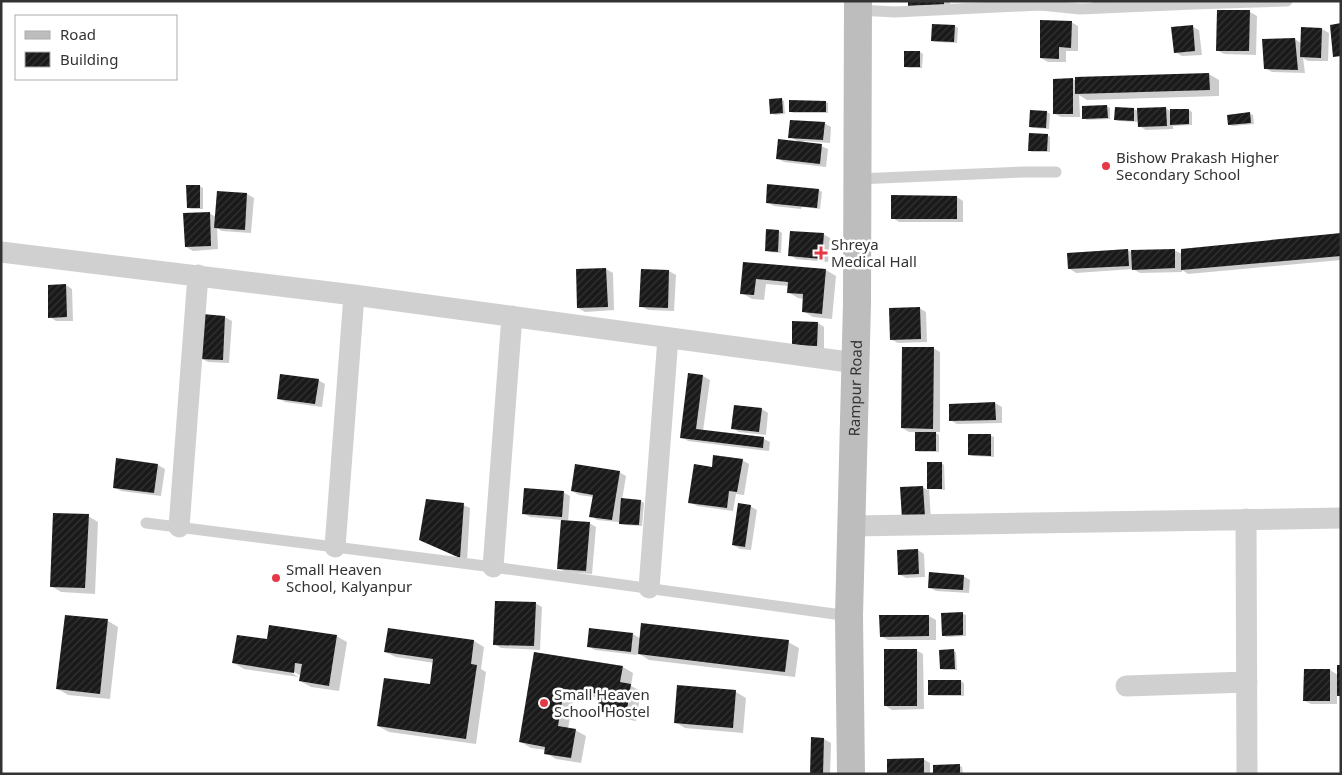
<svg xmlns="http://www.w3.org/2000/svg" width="1342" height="775" viewBox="0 0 1342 775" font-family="'Noto Sans',sans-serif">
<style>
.shadow{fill:#0003}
.building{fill:url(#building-hatch)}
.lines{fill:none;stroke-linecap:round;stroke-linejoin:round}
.lane{stroke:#d0d0d0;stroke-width:11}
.street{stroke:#d0d0d0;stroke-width:21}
.secondary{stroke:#bdbdbd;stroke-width:28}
.poi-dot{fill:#e63946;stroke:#fff;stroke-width:2}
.labels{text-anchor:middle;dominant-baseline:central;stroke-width:5;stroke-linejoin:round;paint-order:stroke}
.poi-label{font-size:15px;fill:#333;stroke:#fff;text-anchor:start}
.street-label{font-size:15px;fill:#333;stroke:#fff}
</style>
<defs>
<pattern id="building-hatch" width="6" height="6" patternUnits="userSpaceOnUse" patternTransform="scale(1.25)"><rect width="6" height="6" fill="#1a1a1a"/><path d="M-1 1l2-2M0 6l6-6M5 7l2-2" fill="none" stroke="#333"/></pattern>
</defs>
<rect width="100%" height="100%" fill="#fff"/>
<path class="shadow" d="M909 1H950V8Z
M1092 1H1123V8L1092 4Z
M1250 12 1257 16 1256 55 1224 54 1217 50Z
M1071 22 1078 26V51H1066V62H1048L1041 58Z
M955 26 958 28 957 43 935 42 932 41Z
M1193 27 1199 30 1202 55 1182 56 1175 52Z
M1322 29 1329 33 1328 61H1308L1303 58 1305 73 1272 72 1265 68 1295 39 1302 44Z
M920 52 923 54 922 68H908L905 66Z
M1209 74 1219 80V96L1087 100 1079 95 1080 117H1061L1055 114 1073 79 1076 81Z
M781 99 784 101 785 114 775 115 772 113Z
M825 102 828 103V113H794L791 112Z
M1107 106 1110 108V119L1087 120 1084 118Z
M1166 108 1170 111 1189 110 1192 112V125L1173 126V129L1146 130 1139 126V122L1118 121 1115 119 1134 109 1139 112Z
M1047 112 1050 114 1049 129 1033 128 1030 127Z
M1250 114 1253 115 1254 124 1233 126 1230 125Z
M824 123 831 127 830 143 804 141V144L821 146 828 149 826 167 784 162 777 158 801 143 790 137Z
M1047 135 1050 137V152H1032L1029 150Z
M200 186 203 188V209H191L188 208Z
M819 190 822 192 820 209 802 207 801 209 774 206 767 202Z
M218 192 247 194 254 198 251 233 222 231 217 228 218 249 193 251 186 247 209 213 216 217Z
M957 197 963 201V222H899L893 218Z
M779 231 782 233 781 253 769 252 766 250Z
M823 234 830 238 828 262 796 259 790 255Z
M1341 234V260L1188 274 1182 270V272L1140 273 1133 269 1076 273 1070 269 1128 250 1133 253 1174 250 1182 254Z
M744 263 826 270 836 276 832 319 813 317 803 311 804 299 798 298 788 292 789 286 766 284 764 300 752 299 742 293Z
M606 269 613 273 614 310 585 312 578 308Z
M669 271 676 275 674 311 648 310 641 306Z
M66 285 72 289 73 321H56L50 317Z
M919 308 926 312 927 342 898 343 892 340Z
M204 316 225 317 232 321 229 363 208 362 201 358Z
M818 323 824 327V349H800Z
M933 348 940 352V432H934L939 435V452H919L916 450 917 432H909L902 428Z
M689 374 703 376 710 380 703 431 764 439 770 442 769 451 688 441 682 437Z
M318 380 325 384 322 407 285 402 278 398Z
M995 403 1002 407V423L957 424 950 420Z
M762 409 768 413 766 435 739 432 733 428Z
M991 436 994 437V457L972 456 969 455Z
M118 460 158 465 165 469 161 496 121 491 114 487Z
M742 460 749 464 744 495 736 494 733 511 697 506 690 502 713 469Z
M928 463H941L944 465 945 490 929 488 931 521 903 518 922 487 928 490Z
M619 472 626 476 622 500 641 501 644 503 642 526 624 525 618 522 597 520 591 516 594 497 579 495 572 491Z
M563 492 570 496 568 522 589 523 596 527 592 574 565 572 559 568 562 520 530 517 523 513Z
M463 505 470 508 467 561 421 540Z
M750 506 757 510 751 550 740 549 733 545Z
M88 516 98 522 95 594 61 592 51 586Z
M918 550 924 554 925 577 906 578 899 574Z
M963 576 970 580 969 593 936 591 929 587Z
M535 603 542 607 540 650 501 648 494 644Z
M963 614 966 615V636L946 637 943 635Z
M929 616 936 620V640H888L881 636Z
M108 621 118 627 110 699 68 695 58 689Z
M633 634 641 639 788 642 799 648 795 677 649 660 638 653 637 655 595 650 588 646Z
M336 636 347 642 339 691 311 687 300 681 301 676 289 669 288 671 299 677 244 669 234 663 268 640Z
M474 641 484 647 481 669 486 672 476 744 389 732 378 726 431 685 434 663 396 657 385 652Z
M916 650 923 654 924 709 892 710 886 706Z
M953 650 956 652 957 670H944L941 669Z
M535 653 623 667 633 673 631 686 641 691 636 721 609 716 599 710 601 698 574 694 568 729 575 730 586 736 581 763 556 759 546 753V750L531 748 521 742Z
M1341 666V696L1337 694V704H1311L1305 701 1330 670 1338 675Z
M961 681 964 683V696H933L930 695Z
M736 692 746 698 743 733 685 728 675 722Z
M812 739H824L831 743 830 774H811Z
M923 759 930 763V774H889Z
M959 765 962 767 963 774H934Z"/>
<path class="building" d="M908 1H944V5L908 6Z
M1217 10H1250L1249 51H1216Z
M1040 20 1072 21 1071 48 1059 47V59L1040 58Z
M1341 23V56L1333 57 1330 25Z
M932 24 955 25 954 42 931 41Z
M1193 25 1195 51 1174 53 1171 27Z
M1301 27 1322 28 1321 58 1300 57Z
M1295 38 1298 70 1264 69 1262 39Z
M904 51H920V67H904Z
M1209 73 1210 90 1075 94V77Z
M1073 78V114H1053V79Z
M782 98 783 113 770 114 769 99Z
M789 100 826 101V112H789Z
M1107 105 1108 118 1082 119V106Z
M1115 107 1134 108V121L1114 120Z
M1166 107 1167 126 1138 127 1137 108Z
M1170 109H1189V124L1170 125Z
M1030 110 1047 111 1046 128 1029 127Z
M1250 112 1251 123 1228 125 1227 115Z
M790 120 825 122 823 140 788 138Z
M1029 133 1048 134 1047 151H1028Z
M778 139 822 144 820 164 776 159Z
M767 184 819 189 817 208 766 203Z
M186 185H200V208H187Z
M217 191 247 193 245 230 214 228Z
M891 195 957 196V219H891Z
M210 212 211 246 185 247 183 213Z
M766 229 779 230 778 252 765 251Z
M790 231 824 233 822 259 788 256Z
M1341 233V256L1181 270V249Z
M1128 249 1129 266 1068 269 1067 253Z
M1175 249V268L1132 270 1131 250Z
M743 262 826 269 822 314 802 312 803 294 787 293 788 282 756 279 754 295 740 294Z
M606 268 608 307 577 308 576 269Z
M641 269 669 270 668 308 639 307Z
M66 284 67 317 48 318V285Z
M920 307 921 339 890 340 889 308Z
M202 314 225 316 223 360 200 359Z
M792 321 818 322 817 346 792 345Z
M902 347H934L933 429 901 428Z
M688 373 703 375 696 429 764 437 763 448 680 438Z
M280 374 319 379 315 404 277 399Z
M995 402 996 420 949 421V404Z
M734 405 762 408 759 432 731 429Z
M915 432H936V451H915Z
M968 434H991V456L968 455Z
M713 455 743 459 737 492 729 491 727 508 688 503 694 464 712 467Z
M116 458 158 464 154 493 113 488Z
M927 462H942V489H927Z
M575 464 620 471 612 520 589 517 593 495 571 491Z
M923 486 925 517 902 519 900 487Z
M524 488 564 491 562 517 522 514Z
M621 498 641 500 639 525 619 524Z
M426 499 464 503 460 558 419 540Z
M738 503 751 505 745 547 732 545Z
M53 513 89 514 85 588 50 587Z
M561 520 590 522 586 571 557 569Z
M918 549 919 574 898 575 897 550Z
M929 572 964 575 963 590 928 588Z
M495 601 536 602 534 646 493 645Z
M963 612V635L942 636 941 613Z
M65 615 108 619 100 694 56 689Z
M879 615H929V636L880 637Z
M641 623 789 640 785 672 638 654Z
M269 625 337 635 329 686 299 681 302 664 295 663 294 673 232 663 237 635 267 639Z
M388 628 474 640 471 664 477 665 466 739 377 726 384 678 430 684 433 659 384 652Z
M589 628 633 633 631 652 587 647Z
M884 649H917V706H884Z
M954 649 955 669H940L939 650Z
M534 652 623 666 620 682 631 684 626 716 597 711 600 694 564 689 558 726 576 729 571 758 544 754 545 747 519 742Z
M1337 665H1341V696H1337Z
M1304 669H1330V701H1303Z
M928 680H961V695H928Z
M677 685 736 690 733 728 674 723Z
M811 737 824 738 823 774H810Z
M924 758V774H887V759Z
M960 764V774H933V765Z"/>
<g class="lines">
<path class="lane" d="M858 10 895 12 1041 5 1080 9 1193 4 1287 1
M857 179 1023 172H1056
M146 523 493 567 849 616"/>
<path class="street" d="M1 252 354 295 856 363
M1246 519 1247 774
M852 526 1341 518
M179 527 198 275
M335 547 354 295
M493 567 512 316
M649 588 668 338
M1126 686 1247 682"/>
<path class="secondary" id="s1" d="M851 774 849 616 857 303 858 1"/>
</g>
<g class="poi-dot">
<circle cx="1106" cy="166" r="5"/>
<path d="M818.5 245.5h5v5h5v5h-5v5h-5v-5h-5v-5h5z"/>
<circle cx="276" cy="578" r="5"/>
<circle cx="544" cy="703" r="5"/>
</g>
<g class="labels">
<g class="poi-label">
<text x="1116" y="157">Bishow Prakash Higher<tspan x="1116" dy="17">Secondary School</tspan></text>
<text x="831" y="244">Shreya<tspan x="831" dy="17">Medical Hall</tspan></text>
<text x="286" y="569">Small Heaven<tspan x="286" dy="17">School, Kalyanpur</tspan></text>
<text x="554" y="694">Small Heaven<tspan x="554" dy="17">School Hostel</tspan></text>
</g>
<g class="street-label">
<text stroke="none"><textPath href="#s1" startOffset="386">Rampur Road</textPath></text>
</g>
</g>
<rect width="1342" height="775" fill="none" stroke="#333333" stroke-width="5"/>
<rect x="15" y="15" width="162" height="65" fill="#ffffff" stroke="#adadad"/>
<rect x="25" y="31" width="25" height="8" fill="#bdbdbd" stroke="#adadad"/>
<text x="60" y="40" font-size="15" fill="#333333">Road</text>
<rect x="25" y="52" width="25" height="15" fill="url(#building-hatch)" stroke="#adadad"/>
<text x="60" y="65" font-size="15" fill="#333333">Building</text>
</svg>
